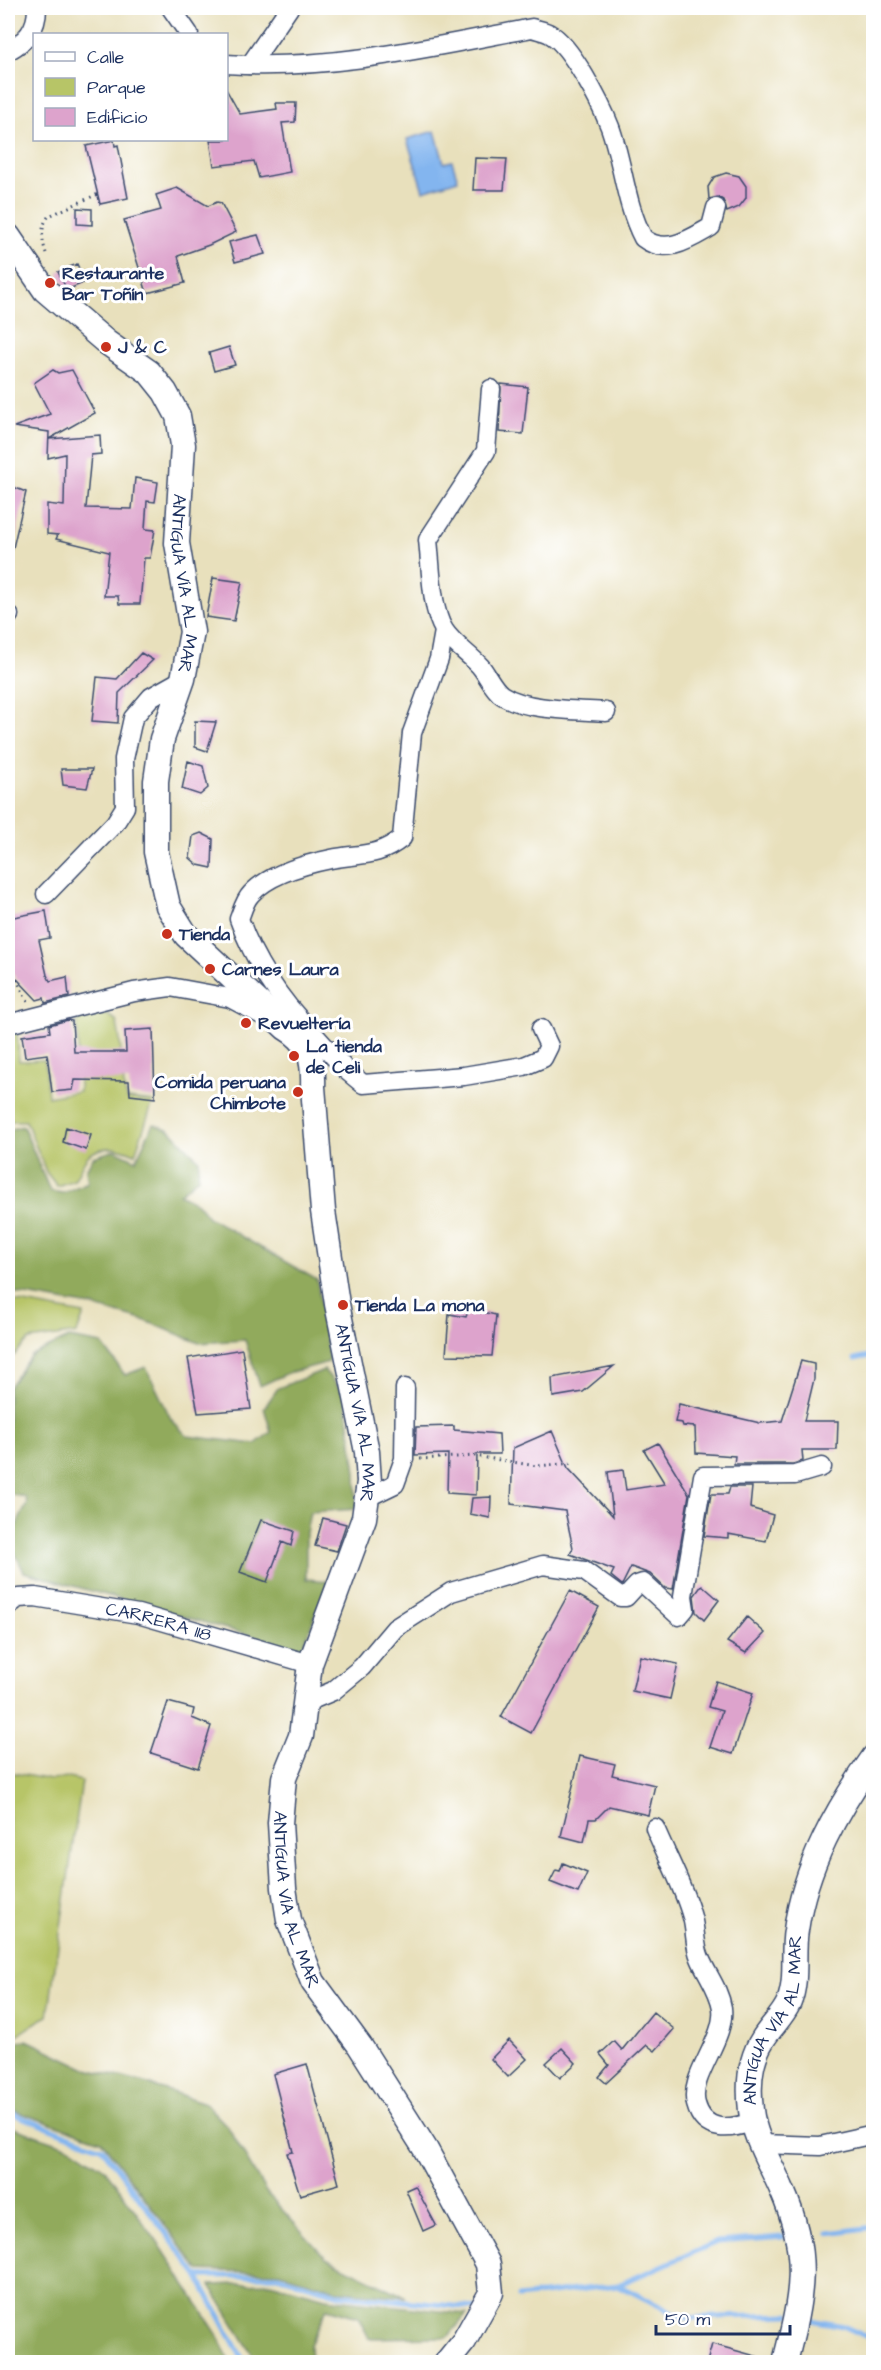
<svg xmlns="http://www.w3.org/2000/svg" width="881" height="2370" viewBox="0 0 881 2370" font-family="'Architects Daughter',sans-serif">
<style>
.green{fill:#b7c567;stroke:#697a62;stroke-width:1.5}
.forest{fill:#91aa5c;stroke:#566c5d;stroke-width:1.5}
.water{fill:#83b5ef;stroke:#4f72a6;stroke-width:1.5}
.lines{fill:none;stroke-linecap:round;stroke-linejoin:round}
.stream{stroke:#83b5ef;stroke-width:5}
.building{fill:#dda3cc}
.minor-casing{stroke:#3a4a6c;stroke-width:21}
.major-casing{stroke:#3a4a6c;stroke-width:27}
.path{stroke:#3a4a6c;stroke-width:3;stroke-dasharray:1.5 4.5;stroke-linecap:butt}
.minor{stroke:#fff;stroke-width:18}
.major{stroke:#fff;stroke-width:24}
.poi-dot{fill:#c8321e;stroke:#fff;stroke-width:2}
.labels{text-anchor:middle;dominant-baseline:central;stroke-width:6;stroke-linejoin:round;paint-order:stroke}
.poi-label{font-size:18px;font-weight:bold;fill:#1b2f5e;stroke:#fff;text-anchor:start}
.street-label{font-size:18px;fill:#1b2f5e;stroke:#fff}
</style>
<rect width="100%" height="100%" fill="#fff"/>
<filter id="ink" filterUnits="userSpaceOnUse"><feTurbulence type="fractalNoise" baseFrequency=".0167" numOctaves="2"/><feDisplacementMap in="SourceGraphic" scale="12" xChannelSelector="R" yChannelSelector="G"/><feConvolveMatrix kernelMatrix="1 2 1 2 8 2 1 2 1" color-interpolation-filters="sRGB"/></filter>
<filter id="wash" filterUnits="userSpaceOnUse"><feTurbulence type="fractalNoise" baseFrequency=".008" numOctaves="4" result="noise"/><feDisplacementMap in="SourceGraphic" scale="24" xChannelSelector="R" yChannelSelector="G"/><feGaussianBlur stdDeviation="1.35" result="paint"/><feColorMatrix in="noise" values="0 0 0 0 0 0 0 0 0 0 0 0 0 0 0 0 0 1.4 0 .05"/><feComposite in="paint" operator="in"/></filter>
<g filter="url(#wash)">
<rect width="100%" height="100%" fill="#e8e0bc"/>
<path class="green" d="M103 1012 116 1020C124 1046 119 1074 127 1099L153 1102 135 1154C120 1147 104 1144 89 1155 83 1160 79 1173 74 1180L57 1186 46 1172 26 1121H8V1035L17 1032 19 1061 45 1060 48 1097 79 1091 77 1015Z
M8 1300 84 1314 77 1333 29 1340 8 1362Z
M8 1772 51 1780 68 1778 82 1781 48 2016C34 2022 24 2032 10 2039H8Z"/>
<path class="forest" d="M153 1124 170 1130 199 1160 198 1178 179 1194 197 1203 208 1217 317 1280 329 1362 288 1373 260 1386 245 1340 199 1343 146 1321 91 1306 8 1292V1130L23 1126 50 1191 63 1193 88 1182 86 1170 93 1157 115 1150 136 1160Z
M69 1338 102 1344 125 1375 146 1367 171 1419 187 1436 255 1444 271 1432 264 1408 278 1388 324 1370 345 1395 356 1472 357 1509 310 1512 306 1533V1579L328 1581 302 1650 24 1572 9 1540 27 1504 25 1497 8 1494V1388L31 1355Z
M27 2040 87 2069 148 2084 205 2103 228 2127 266 2192 326 2258 406 2297 340 2291 281 2273 199 2270 101 2140 8 2109V2044Z
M8 2126 73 2148 106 2170 163 2250 217 2334 230 2362H8Z
M270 2283 326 2298 467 2314 448 2337 369 2338 358 2317 327 2308 310 2345 311 2362H257L210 2285Z"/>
<path class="water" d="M435 131 444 163 452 161 458 180 423 191 407 139Z"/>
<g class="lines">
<path class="stream" d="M855 1359 874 1355
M8 2112 102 2148 198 2276 244 2362
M828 2233 874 2227
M198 2276H278L344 2295 474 2308
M618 2285 717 2242 783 2237
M518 2297 618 2285 683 2318 789 2315
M801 2318 843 2326 874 2340"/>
</g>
<g id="blocks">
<path class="building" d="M226 89 240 114 277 109 276 103H296L295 122 282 123 290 172 259 178 254 161 214 166 210 140H226Z
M114 140 115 146 118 145 128 198 100 204 86 146Z
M475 158 507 159 504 190H473Z
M726 173 739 176 746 186V198L739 207 727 212 723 200 718 197 709 199 708 187 714 177Z
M177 188 208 206 217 202 221 203 236 232 209 245 178 256 185 283 147 293 124 220 161 210 156 195Z
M77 208 92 209V225L77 224Z
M258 235 265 254 235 262 229 242Z
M77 264 85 282 67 290 58 272Z
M229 347 235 365 214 371 209 353Z
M53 370 58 373 72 370 95 413 49 439 100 435 101 454 91 455 86 508 132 509 135 478 158 482 155 502 147 501 145 529 155 530 150 558H144L140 604H119L118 596H104L109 552 56 539 58 535 47 534V504L64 506 65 454 48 458 49 432 14 427 50 414 34 383Z
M501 384 528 387 523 434 499 432Z
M8 485 26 492 12 552 8 551Z
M213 578 242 582 234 621 206 617Z
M141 653 153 660 119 693 118 723 92 721 97 677 117 679Z
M195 721 216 722 207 751 195 747Z
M188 761 203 766 208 788 200 795 182 789Z
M61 769H92L87 788 63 785Z
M201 833 213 839 212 868 198 865 190 858 193 836Z
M46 911 50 938 39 940 47 975 50 981 67 977 69 997 45 1003 44 998 37 1000 18 980 16 981 8 959V918Z
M68 1020 72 1021 74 1052H126L125 1031 153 1029 155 1098 130 1095 129 1081 75 1080 73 1090 52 1092 47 1054 25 1057 22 1036 50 1032 49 1025Z
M66 1127 91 1135 86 1150 63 1142Z
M469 1309 496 1315 492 1356 446 1355 449 1314 466 1317Z
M242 1349 251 1409 198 1413 188 1358Z
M801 1361 814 1364V1379L804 1421H838L837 1450H802L803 1461 793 1464H734L735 1456 696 1453 695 1427 683 1426 682 1423 675 1422 679 1404 760 1423 782 1421Z
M614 1366 583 1392 553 1397 552 1378Z
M454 1426V1430L499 1434 500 1454H477L476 1495 447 1493 448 1454 415 1455 416 1427Z
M552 1431 568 1468 613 1516 608 1472 623 1470 626 1490 665 1484 644 1450 658 1443 689 1494 673 1589 665 1588 650 1574 631 1567 622 1585 611 1576 614 1570 570 1554 573 1548 565 1511 511 1504 513 1448Z
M730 1487H752L750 1508 773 1515 766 1541 728 1534V1538L704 1536 711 1494H728Z
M491 1497 490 1518 470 1514 472 1498Z
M323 1518 346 1524 337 1551 315 1546Z
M261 1520 294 1531 291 1546 282 1542 267 1582 240 1572Z
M702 1585 719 1600 704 1620 696 1612 694 1596Z
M570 1591 599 1607 531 1733 501 1717Z
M747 1617 765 1633 746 1653 727 1642Z
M640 1656 678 1664 670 1699 632 1691Z
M716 1681 753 1693 733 1754 710 1747 722 1711 708 1707Z
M168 1702 194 1709 192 1718 211 1726 198 1768 151 1753Z
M580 1756 615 1764 612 1775 655 1785 648 1815 609 1806 596 1819H589L584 1842 561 1836Z
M563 1863 587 1873 578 1893 550 1882 556 1870 560 1871Z
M653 2012 674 2029 655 2051 647 2045 606 2083 599 2077 609 2065 600 2054 614 2041 622 2050Z
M509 2040 527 2059 508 2077 491 2059Z
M562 2048 576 2063 560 2078 546 2063Z
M307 2064 339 2184 300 2195 287 2153 293 2152 273 2074Z
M415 2186 436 2225 423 2231 406 2190Z
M712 2344 763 2358 762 2362H707Z"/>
</g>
</g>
<g filter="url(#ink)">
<use href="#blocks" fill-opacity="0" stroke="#3a4a6c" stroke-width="1.5"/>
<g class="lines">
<defs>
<g id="minor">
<path d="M171 8 189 34"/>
<path d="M8 51C26 41 37 30 37 8"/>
<path d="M226 64C329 71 432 47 532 28 538 30 545 31 550 34 571 45 601 104 610 127 623 163 625 203 643 238 666 256 690 239 711 227L716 208"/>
<path d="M250 65 289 8"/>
<path d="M491 389 486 451 428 540C431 565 431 610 444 630 452 643 469 654 480 666 487 674 493 689 502 695 526 711 578 710 606 712"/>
<path d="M8 615H9"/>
<path d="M46 894 115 823 125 807 124 759 133 718 151 697 183 679"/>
<path d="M8 1024 134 992 170 987 230 998 286 1028 310 1030 346 1070 363 1084 464 1076 524 1066 543 1058 549 1046 541 1029"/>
<path d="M310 1030C280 1001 253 959 239 919 242 911 245 900 251 894 269 874 306 864 331 859 360 853 377 858 402 838L412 733 439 659 444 631"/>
<path d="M368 1497 395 1484 404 1459 405 1388"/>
<path id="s1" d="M8 1606 18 1598 35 1597 138 1614 310 1664"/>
<path d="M307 1702 333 1691 362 1667 395 1628 451 1592 543 1565 584 1571 620 1597H626L637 1585 643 1583 679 1616 685 1609 683 1596 703 1476 795 1475 822 1467"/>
<path d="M655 1828C667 1857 684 1887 692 1917 696 1931 694 1944 700 1958 707 1975 719 1989 722 2008 726 2040 688 2076 696 2104 704 2134 731 2129 752 2122"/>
<path d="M761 2144 820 2146 874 2134"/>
</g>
<g id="major">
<path id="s2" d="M8 236 45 290 106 342 149 372 165 392 178 416 183 445 177 543 192 632 183 679 162 739 156 781V852L168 906 186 935 286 1028C310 1042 314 1060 313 1087L323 1211 337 1304 367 1452 369 1482 364 1518 310 1664 301 1736 284 1778 280 1823 284 1888 289 1920 313 1982 360 2046 426 2150 488 2264 491 2293 464 2341 447 2362"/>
<path id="s3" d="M785 2362C802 2295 811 2256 782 2190 771 2164 754 2138 751 2110 748 2086 750 2059 763 2039 771 2026 783 2016 789 2002 798 1980 792 1953 796 1930 805 1866 837 1809 874 1757"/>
</g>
</defs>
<use href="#minor" class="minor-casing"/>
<use href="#major" class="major-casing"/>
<path class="path" d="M46 253C42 241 40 226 49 216L98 194
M8 963 28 1002
M420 1459 475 1456 537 1466 574 1463"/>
<use href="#minor" class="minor"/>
<use href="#major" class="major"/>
</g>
</g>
<g class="poi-dot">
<circle cx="50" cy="283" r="6"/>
<circle cx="106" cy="347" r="6"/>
<circle cx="167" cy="934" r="6"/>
<circle cx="210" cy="969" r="6"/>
<circle cx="246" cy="1023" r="6"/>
<circle cx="294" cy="1056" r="6"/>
<circle cx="298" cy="1092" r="6"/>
<circle cx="343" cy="1305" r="6"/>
</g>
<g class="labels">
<g class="poi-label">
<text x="62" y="273">Restaurante<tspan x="62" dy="21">Bar Toñín</tspan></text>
<text x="118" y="347">J &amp; C</text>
<text x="179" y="934">Tienda</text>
<text x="222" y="969">Carnes Laura</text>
<text x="258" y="1023">Revueltería</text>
<text x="306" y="1046">La tienda<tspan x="306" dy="21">de Celi</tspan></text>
<text x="286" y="1082" text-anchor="end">Comida peruana<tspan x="286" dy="21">Chimbote</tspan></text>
<text x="355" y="1305">Tienda La mona</text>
</g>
<g class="street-label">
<text stroke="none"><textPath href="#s2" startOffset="420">ANTIGUA VÍA AL MAR</textPath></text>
<text stroke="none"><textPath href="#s2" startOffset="1318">ANTIGUA VÍA AL MAR</textPath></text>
<text stroke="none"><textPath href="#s1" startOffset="156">CARRERA 118</textPath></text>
<text stroke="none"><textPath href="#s2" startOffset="1822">ANTIGUA VÍA AL MAR</textPath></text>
<text stroke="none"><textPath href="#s3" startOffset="358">ANTIGUA VÍA AL MAR</textPath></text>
</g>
</g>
<rect width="881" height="2370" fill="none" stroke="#fff" stroke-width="30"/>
<rect x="33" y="33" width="195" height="108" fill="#ffffff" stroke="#a4acbf" stroke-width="1.5"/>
<rect x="45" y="52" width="30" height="9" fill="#ffffff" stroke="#a4acbf" stroke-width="1.5"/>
<text x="87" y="63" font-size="18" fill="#1b2f5e">Calle</text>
<rect x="45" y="78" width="30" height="18" fill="#b7c567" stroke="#a4acbf" stroke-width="1.5"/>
<text x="87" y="93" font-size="18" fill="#1b2f5e">Parque</text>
<rect x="45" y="108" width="30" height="18" fill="#dda3cc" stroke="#a4acbf" stroke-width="1.5"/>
<text x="87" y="123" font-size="18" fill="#1b2f5e">Edificio</text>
<path d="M656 2325v9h134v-9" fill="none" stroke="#1b2f5e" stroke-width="3"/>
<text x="665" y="2325" font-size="18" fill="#1b2f5e" stroke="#ffffff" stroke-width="4.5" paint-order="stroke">50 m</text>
</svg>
